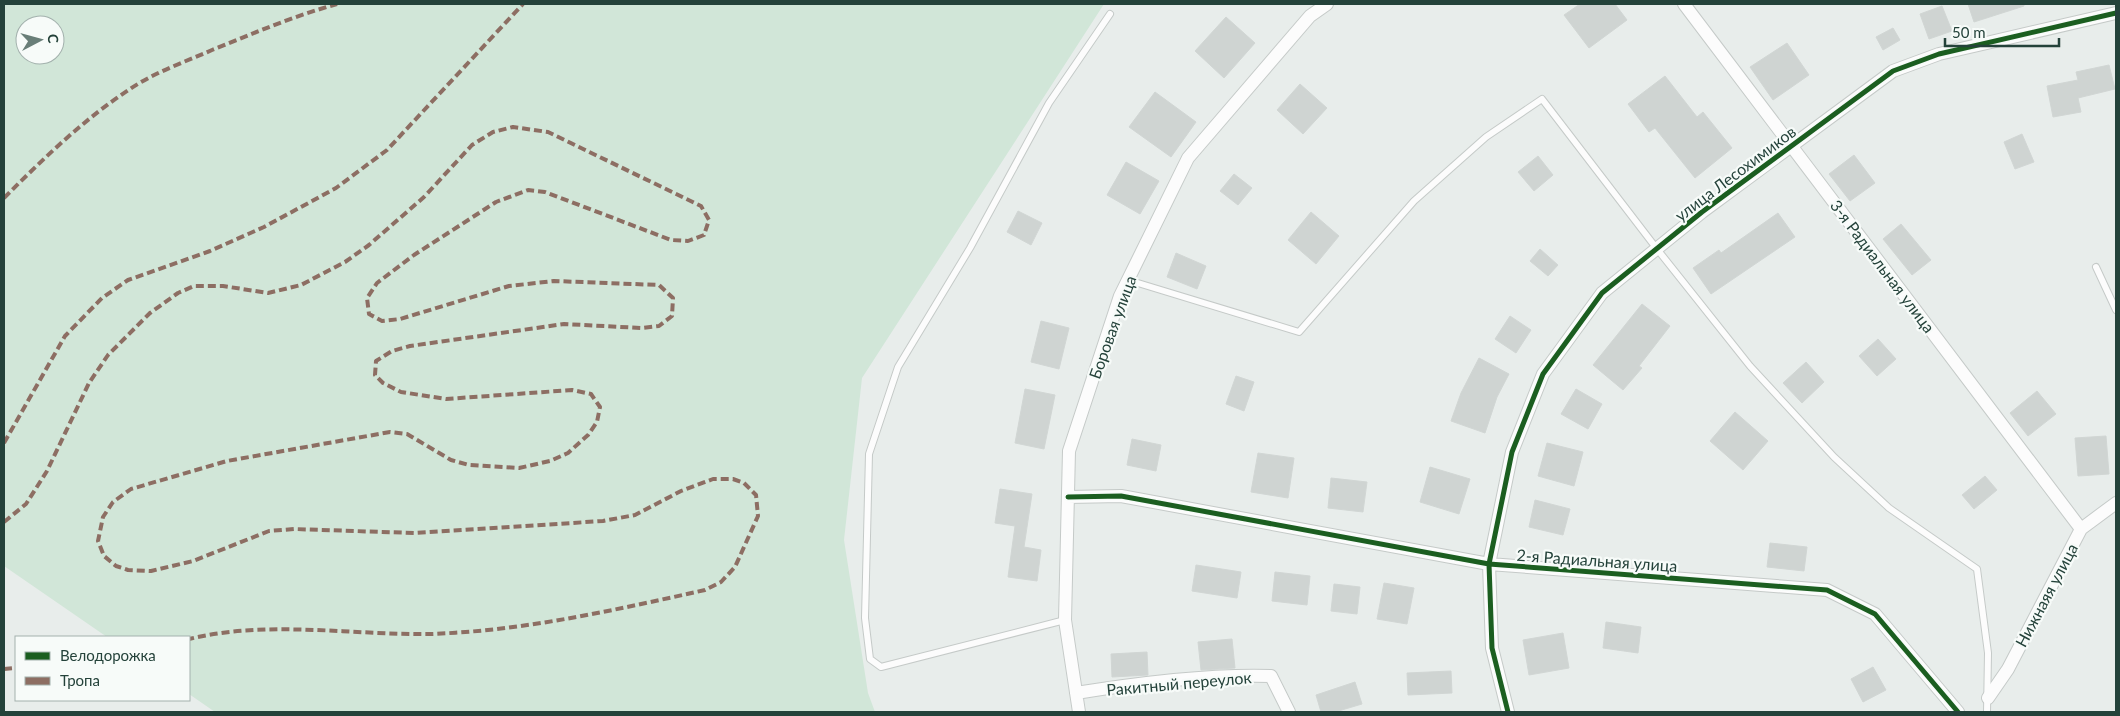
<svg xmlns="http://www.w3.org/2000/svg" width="2120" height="716" viewBox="0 0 2120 716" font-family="Lato,sans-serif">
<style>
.green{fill:#d1e6d8;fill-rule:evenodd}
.building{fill:#cfd4d2;stroke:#d1d6d4}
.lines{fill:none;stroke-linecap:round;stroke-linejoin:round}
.lane-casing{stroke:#c5cac8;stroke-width:8}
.street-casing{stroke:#c5cac8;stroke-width:14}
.lane{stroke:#fcfcfc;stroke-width:6}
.street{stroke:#fcfcfc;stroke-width:12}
.quiet{stroke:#8d6e63;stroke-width:4;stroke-dasharray:8 4;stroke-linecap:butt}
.cycleway-casing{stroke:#f7fbf9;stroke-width:8}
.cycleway{stroke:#1b5e20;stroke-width:5}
.labels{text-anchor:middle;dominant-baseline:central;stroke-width:4.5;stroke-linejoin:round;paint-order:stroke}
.street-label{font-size:16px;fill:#24423a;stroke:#f7fbf9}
</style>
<rect width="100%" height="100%" fill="#e8edeb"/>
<path class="green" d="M4 4H1104L862 378 844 540 868 693 875 712H215L189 694V637H107L4 566ZM25 25H55V55H25Z"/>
<path class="building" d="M1580 4H1615L1627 20 1589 48 1564 15Z
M1968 4H2024V6L1974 22Z
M1942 6 1952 31 1929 39 1920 14Z
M1226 17 1255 43 1224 78 1195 51Z
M1893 28 1900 40 1883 50 1876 37Z
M1787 43 1809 75 1773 100 1750 67Z
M2109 65 2115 89 2078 98 2081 112 2053 117 2047 86 2078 80 2076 72Z
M1665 76 1697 117 1703 112 1732 148 1695 178 1655 128 1649 132 1628 104Z
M1300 84 1327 108 1303 134 1277 110Z
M1155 92 1196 122 1171 157 1129 127Z
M2022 134 2034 162 2015 169 2004 142Z
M1854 155 1875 183 1850 201 1829 174Z
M1538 156 1553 175 1534 191 1518 172Z
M1126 162 1159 181 1140 214 1107 195Z
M1234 174 1252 188 1238 205 1220 191Z
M1018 211 1042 223 1031 245 1007 232Z
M1311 212 1339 236 1316 264 1288 240Z
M1778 213 1795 237 1711 294 1693 268 1719 250 1721 253Z
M1901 224 1931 260 1912 275 1883 239Z
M1540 249 1558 265 1548 276 1530 261Z
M1176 253 1206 266 1197 289 1167 277Z
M1642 304 1670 326 1639 366 1642 368 1623 390 1593 365Z
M1510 316 1531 330 1516 353 1495 339Z
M1041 321 1069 328 1059 369 1031 362Z
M1878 339 1896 359 1877 376 1859 356Z
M1479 358 1509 374 1497 397 1485 433 1451 421 1461 393Z
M1806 362 1824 382 1802 403 1783 383Z
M1236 376 1254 382 1244 411 1226 404Z
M1025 389 1055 395 1044 449 1015 443Z
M1576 389 1602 404 1588 429 1561 414Z
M2037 391 2056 414 2028 436 2010 413Z
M1735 412 1768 441 1743 470 1710 441Z
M2106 436 2109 474 2078 476 2075 438Z
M1132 439 1161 445 1156 471 1127 465Z
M1547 443 1583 452 1574 486 1538 476Z
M1258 453 1294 458 1288 498 1251 492Z
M1430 467 1470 479 1459 514 1420 502Z
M1985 476 1997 490 1974 509 1962 495Z
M1331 478 1367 482 1363 512 1328 508Z
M1000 489 1032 494 1024 547 1041 550 1037 581 1008 577 1015 526 995 523Z
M1535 500 1570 509 1563 535 1529 527Z
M1770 543 1807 547 1804 571 1767 567Z
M1196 565 1241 572 1237 598 1192 591Z
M1275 572 1310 576 1307 605 1272 601Z
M1384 583 1414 588 1407 624 1377 619Z
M1334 584 1360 587 1357 614 1331 611Z
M1606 622 1641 627 1638 653 1603 648Z
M1563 633 1569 668 1529 675 1523 640Z
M1232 639 1235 668 1201 670 1198 642Z
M1147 652 1148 675 1112 677 1111 654Z
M1873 667 1886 690 1863 702 1851 679Z
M1451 671 1452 693 1408 695 1407 673Z
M1355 682 1362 704 1335 712H1321L1316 695Z"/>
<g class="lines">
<defs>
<path id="lane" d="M2096 267 2116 310
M1128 280 1299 332 1414 201 1486 137 1542 99 1657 249 1750 366 1834 457 1889 508 1977 569 1988 653 1987 712
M1065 620 881 667 870 659 865 618 869 454 898 367 970 248 1049 103 1110 14"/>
<path id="street" d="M1684 4 2081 529
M1068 497 1121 496 1489 564 1827 590 1875 614 1958 712
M1076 693C1138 683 1210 674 1271 676L1289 712
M1988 698 2008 669 2081 529 2116 503
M1079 712 1065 620 1069 451 1120 296 1188 158 1310 16 1327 4
M1508 712 1492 648 1489 564 1512 452 1543 374 1602 293 1702 212 1893 71 1939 54 2116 13"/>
</defs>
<use href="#lane" class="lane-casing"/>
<use href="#street" class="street-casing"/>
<use href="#lane" class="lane"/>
<use href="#street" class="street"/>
<path class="quiet" d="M4 198C43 159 84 119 130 89 155 72 185 62 212 50 254 33 294 16 337 4
M4 443 65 336 102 298 128 280 210 251 264 227 336 188 387 150 523 4
M4 522 26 504 47 471 89 383 108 355 150 313 178 293 194 286H223L268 293 301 285 345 262 369 245 424 197 472 145 493 132 513 127 548 132 701 206 709 220 704 235 688 241 671 240 545 192 528 190 496 202 414 255 377 283 367 298 369 314 382 321 400 319 509 286 554 281 659 285 673 298 672 316 659 326 641 328 564 324 410 346 392 351 376 361 375 375 383 383 401 392 446 399 572 390 591 394 600 407 597 422 588 435 568 453 550 461 519 468 469 465 451 460 407 434 390 432 227 461 131 489 113 502 103 517 98 541 104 556 116 566 128 570 151 571 193 561 269 531 294 529 414 533 603 521 635 515 681 491 713 479H733L744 483 756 495 758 516 735 567 721 582 705 590C615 610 523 631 430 634 350 635 267 620 189 639
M4 669 16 668"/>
<defs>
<path id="cycleway" d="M1068 497 1121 496 1489 564 1827 590 1875 614 1958 712
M1508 712 1492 648 1489 564 1512 452 1543 374 1602 293 1702 212 1893 71 1939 54 2116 13"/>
</defs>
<use href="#cycleway" class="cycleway-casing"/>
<use href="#cycleway" class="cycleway"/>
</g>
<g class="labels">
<g class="street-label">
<text transform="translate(1735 173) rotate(-37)">улица Лесохимиков</text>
<text transform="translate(1883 266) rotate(53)">3-я Радиальная улица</text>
<text transform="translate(1112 327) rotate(-70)">Боровая улица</text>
<text transform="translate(1597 560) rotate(4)">2-я Радиальная улица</text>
<text transform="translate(2046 595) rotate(-62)">Нижнаяя улица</text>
<text transform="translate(1179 683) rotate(-5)">Ракитный переулок</text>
</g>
</g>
<rect width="2120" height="716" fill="none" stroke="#24423a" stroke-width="10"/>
<rect x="15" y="636" width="175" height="65" fill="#f7fbf9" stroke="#a3b1ad"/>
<rect x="25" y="652" width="25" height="8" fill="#1b5e20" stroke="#a3b1ad"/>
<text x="60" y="661" font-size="15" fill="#24423a">Велодорожка</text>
<rect x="25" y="677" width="25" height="8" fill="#8d6e63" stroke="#a3b1ad"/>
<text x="60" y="686" font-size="15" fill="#24423a">Тропа</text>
<g transform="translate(40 40) rotate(84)"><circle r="24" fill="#f7fbf9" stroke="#a3b1ad"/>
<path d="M0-4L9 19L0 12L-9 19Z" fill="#697e78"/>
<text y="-8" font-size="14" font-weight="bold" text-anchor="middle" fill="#24423a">С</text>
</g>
<path d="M1945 38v8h114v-8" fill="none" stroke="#24423a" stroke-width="2.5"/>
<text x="1952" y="38" font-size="15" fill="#24423a" stroke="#f7fbf9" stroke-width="4" paint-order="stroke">50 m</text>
</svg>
